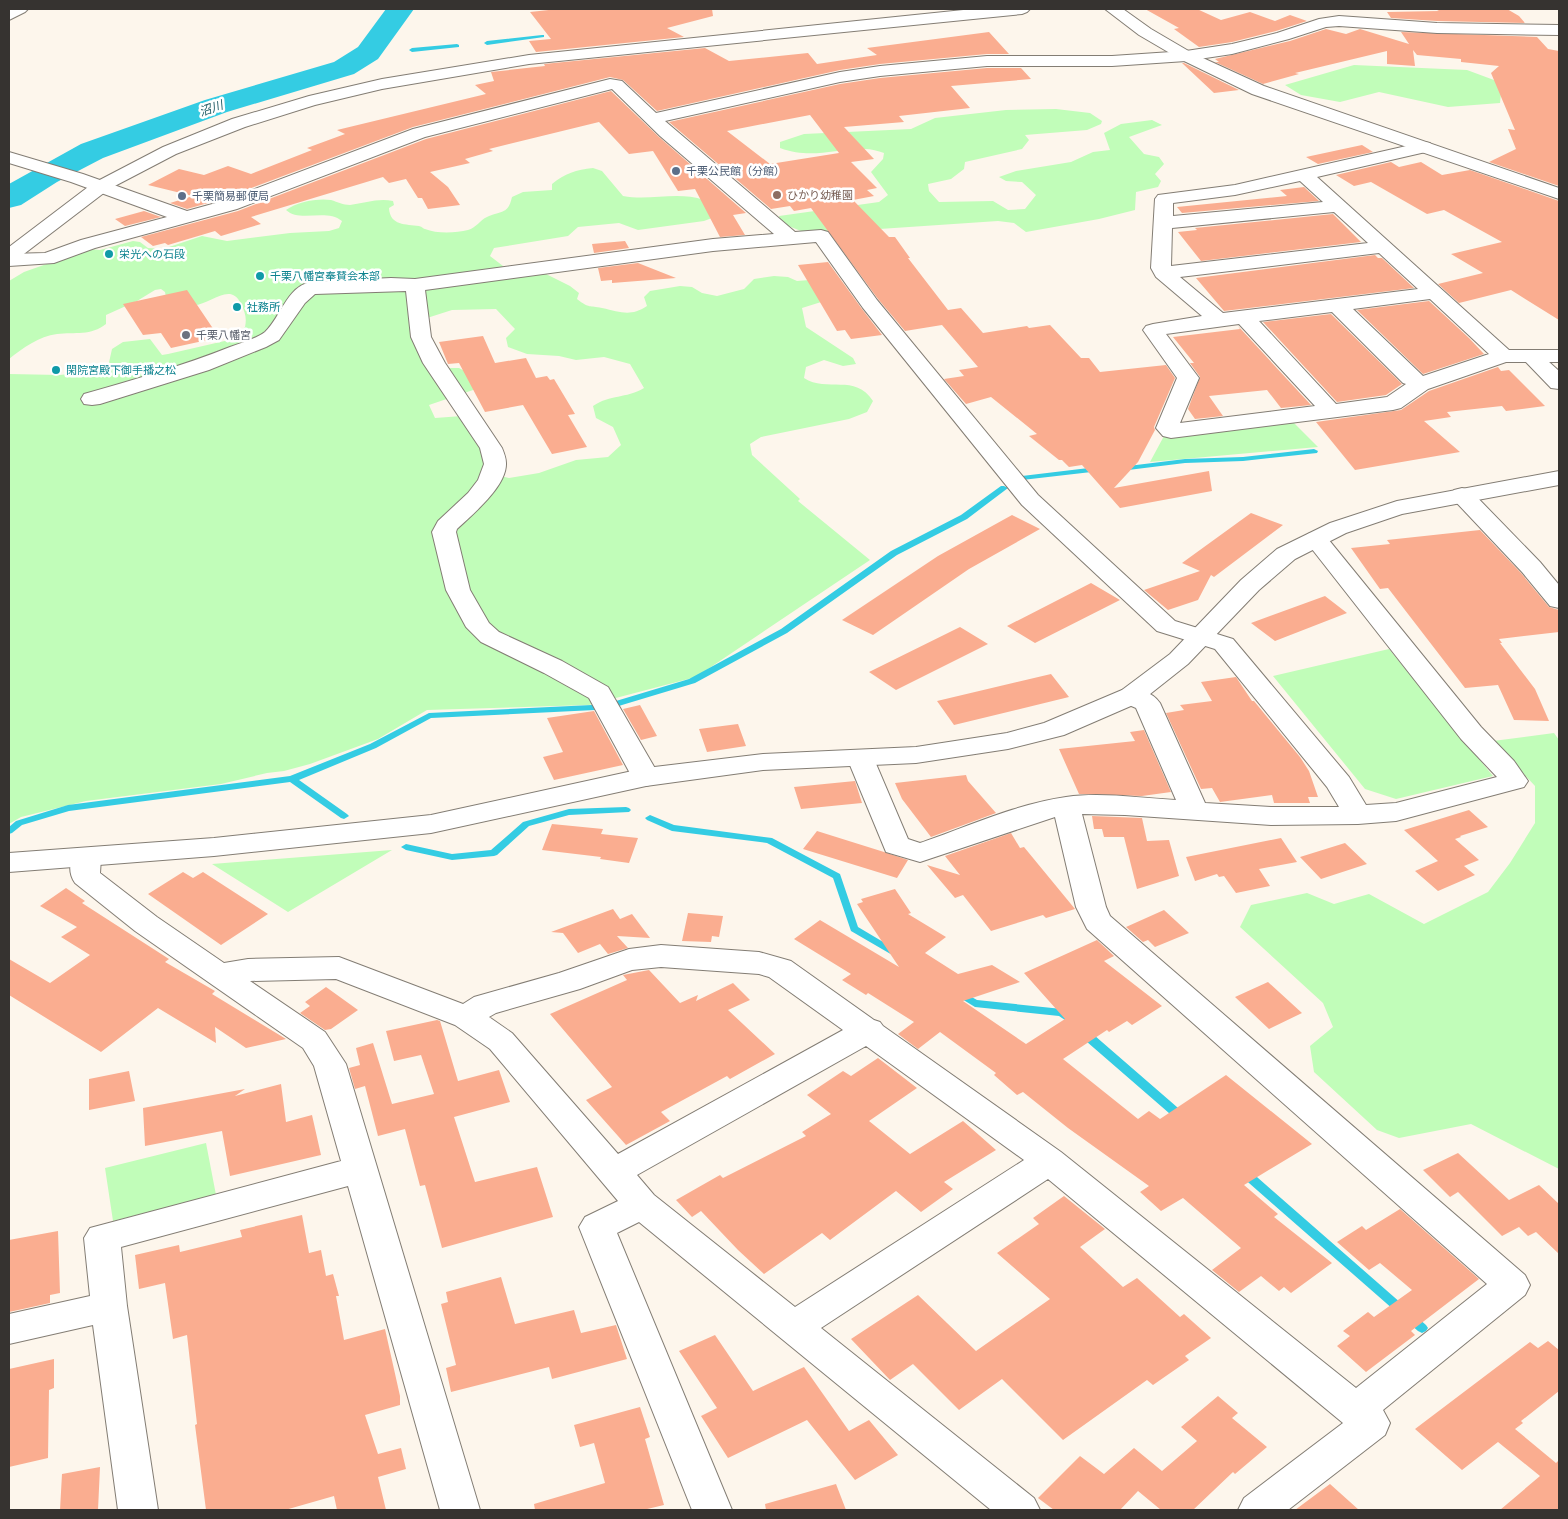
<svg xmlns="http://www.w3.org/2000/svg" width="1568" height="1519" viewBox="0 0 1568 1519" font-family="Poppins,'Noto Sans JP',sans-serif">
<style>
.green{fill:#c1fdb9;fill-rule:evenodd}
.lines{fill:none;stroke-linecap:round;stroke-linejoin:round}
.stream{fill:#34cce3;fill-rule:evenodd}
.river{fill:#34cce3;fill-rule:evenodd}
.building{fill:#faad90;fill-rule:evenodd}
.minor-casing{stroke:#837d74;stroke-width:2}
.tertiary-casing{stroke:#837d74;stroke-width:2}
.minor{fill:#fff;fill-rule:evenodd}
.tertiary{fill:#fff;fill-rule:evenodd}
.service-dot{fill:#5c6f8a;stroke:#fff;stroke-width:2}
.education-dot{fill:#8d6e63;stroke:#fff;stroke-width:2}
.culture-dot{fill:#0f9aa8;stroke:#fff;stroke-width:2}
.worship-dot{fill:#6b7280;stroke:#fff;stroke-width:2}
.labels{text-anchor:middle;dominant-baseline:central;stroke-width:5;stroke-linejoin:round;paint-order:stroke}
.far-service-label{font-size:11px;fill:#4e5e75;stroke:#fff;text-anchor:start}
.far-education-label{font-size:11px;fill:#785e54;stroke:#fff;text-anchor:start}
.far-culture-label{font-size:11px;fill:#0d838f;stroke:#fff;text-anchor:start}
.far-worship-label{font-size:11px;fill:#5b616d;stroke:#fff;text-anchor:start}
.far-water-label{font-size:12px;font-style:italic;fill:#1c5761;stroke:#fff}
</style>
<rect width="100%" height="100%" fill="#fdf6ec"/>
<path class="green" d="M1354 65 1467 70 1502 83 1500 103 1448 107 1379 92 1340 102 1301 95 1285 85Z
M1056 109 1090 113 1102 121 1101 124 1087 130 1025 135 1029 140 1022 149 965 162 964 169 951 179 928 184 929 191 939 202 993 201 1008 210 1025 209 1036 195 1022 182 1006 181 999 177 1016 171 1071 162 1093 152 1110 150 1104 133 1121 124 1152 120 1162 125 1129 137 1144 154 1159 157 1164 164 1155 174 1161 181 1158 187 1136 192 1135 210 1099 219 1026 232 1014 223 998 221 835 232 801 231 781 223 779 216 879 202 888 195 871 172 883 159 884 153C878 151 871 149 865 149 834 148 813 160 780 148V142L804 134 911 129 935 118 1006 110Z
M593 168 602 171 623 196C650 201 678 191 704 200L712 218 704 221 638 230 619 223 578 227 568 236 494 248 490 256 503 266 525 275 546 274 570 286 579 293 577 299C590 309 589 305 602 308 621 312 630 317 647 306L644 297 650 291 680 286 692 287 702 293 717 296 744 289 754 279 774 276 788 277 797 281 822 279 834 298 802 308 806 327 853 358 856 364 843 366 824 360 806 367 804 378C827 393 855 373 873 401L867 412 849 419 761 437 750 444 752 455 800 499 798 501 870 560 696 677 589 705 427 710 378 739 310 764 284 771 267 773 221 784 86 801 21 817 9 824V374L60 375 102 370 108 367 112 349 123 342 150 339 162 355 168 354 229 340 245 327C247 318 245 312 241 304 230 280 209 307 192 305 184 305 174 299 166 297L165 292 161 289 155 290 137 301 106 315V324C91 336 75 332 57 334 39 336 23 348 9 359V281L24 272 89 249 100 250 133 241 140 242 148 248 163 249 202 236 227 241 290 233 329 231 339 228 342 221C326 208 300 223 286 210 297 202 317 198 331 200 338 202 343 205 350 205 365 203 378 198 393 201L394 205 389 208C390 226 406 224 419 226 423 227 422 228 425 229 437 234 456 233 468 230 476 228 480 220 487 217 501 210 508 215 512 197L523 192 552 190V184C565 173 576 170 593 168ZM496 309 515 329 506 338 508 347 527 354 559 356 576 360 604 357 630 364 644 388C625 399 611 394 593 406L596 418 613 427 621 445 608 457 576 460 539 473 509 478 484 472 485 452 462 416 435 418 429 405 479 388 476 377 459 368H429L410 335 427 318 452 310Z
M1293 422 1318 447 1150 462 1164 436Z
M1389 649 1493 776 1396 799 1365 789 1273 676Z
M1554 733 1559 740V1169L1471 1124 1399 1138 1377 1130 1314 1072 1310 1046 1333 1027 1323 1003 1240 927 1251 905 1307 893 1334 904 1369 894 1424 924 1488 892 1510 863 1535 823V786L1493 741Z
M392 850 288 912 212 864Z
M206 1143 216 1195 113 1221 105 1168Z"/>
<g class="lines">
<path class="stream" d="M542 35H544V37L487 45 484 43 487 41Z
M457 44 459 45V47L412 52 409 50 412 48Z
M1314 449 1318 451 1317 453 1243 461 1185 463 1120 471 1116 469 1120 467 1185 459 1243 457Z
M1097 467H1100V471L1022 480 1018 478 1022 476Z
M1001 486H1004L1008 488 967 519 897 555 787 633 695 683 622 705 619 706 615 703 616 701 689 679 781 629 891 551 961 515Z
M592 705 596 708 595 710 431 718 376 748 299 780 347 814 349 816 344 819 341 818 290 782 69 811 22 825 12 833 9 834V827L16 821 68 805 290 776 370 744 429 713Z
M626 807 629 808 631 810 629 812 569 815 529 826 497 855 494 856 452 860 406 850 401 847 406 844 452 854 491 850 523 822 569 809Z
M650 815 674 825 772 838 840 874 858 927 900 952 902 954 900 956H894L851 931 833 878 767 843 672 831 647 820 645 818Z
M961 991 977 1000 1062 1009 1066 1010 1073 1018 1072 1021 1068 1022 1059 1016 975 1007 957 996 956 994 957 992Z
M1083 1028 1087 1029 1185 1114 1186 1117 1185 1120 1181 1121 1177 1120 1079 1035 1078 1032 1079 1029Z
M1245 1169 1249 1170 1426 1325 1428 1328 1426 1331 1422 1333 1418 1331 1241 1176 1240 1173 1241 1170Z"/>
<path class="river" d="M386 9H414L378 59 354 74 227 112 103 158 57 182 21 205 9 208V184L81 144 205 100 334 62 358 47Z"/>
</g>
<path class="building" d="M558 9H712L713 16 667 28 684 37 536 52 529 41 551 39 530 12Z
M1145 9H1197L1221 20 1250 12 1275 21 1290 15 1307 21 1276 31 1232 42 1199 47 1174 29 1179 28Z
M1435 9H1507L1519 16 1525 23 1437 21 1391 18 1387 12 1439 11Z
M1326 29 1346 34 1360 29 1409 44 1401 32 1537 37 1548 49 1559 51V186L1489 162 1516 149 1508 129 1515 130 1491 73 1499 66 1461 62V59L1417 55 1413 50 1415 66 1387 64V51L1295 73 1299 74 1263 84 1215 62H1219L1215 59 1290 41Z
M989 32 1009 54H987L880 64 840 70 657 111 623 80 610 77 413 127 222 199 187 209 170 203 193 196 148 185 179 169 204 175 228 166 251 174 312 150 307 148 345 134 337 130 486 94 475 85 494 81 491 72 545 66 544 64 705 48 729 61 808 53 817 64 877 55 867 48Z
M1182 63H1184L1239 90 1214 93Z
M987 68H1021L1031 79 951 86 970 108 899 116 904 122 844 127 874 159 851 162 877 188 867 190 874 196 853 200 889 237H895L910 258H908L948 310 961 308 983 333 1027 326 1029 328 1050 325 1081 358H1089L1100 372 1166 365 1175 378 1154 427 1155 430 1138 462 1114 488 1209 471 1212 491 1120 508 1082 465 1069 467 1062 460H1059L1029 436 1037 434 991 397 966 404 944 379 964 376 959 370 978 367 942 325 905 331 878 299 811 208 794 211 790 206 771 209 669 122 840 84 880 78ZM810 115 839 153 770 164 727 131Z
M611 91 659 137 746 213 733 215 745 235 720 237 695 189 678 191 653 151 629 154 599 122 489 149 493 151 465 159 470 163 430 172 448 187 460 205 428 209 422 198H418L406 179 389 183 383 177 251 217 261 224 221 236 215 231 168 245 165 243 153 246 141 237 238 211 426 139Z
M1362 145 1373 152 1318 164 1306 157Z
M1391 162 1399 167 1421 162 1442 175 1470 170 1559 201V320L1511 290 1459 303 1438 284 1483 273 1451 254 1502 242 1444 210 1427 214 1371 182 1354 186 1336 175Z
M1304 187 1319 201 1182 213 1177 207 1287 196 1280 190Z
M144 211 161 217 125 226 115 219Z
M1333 214 1361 242 1201 261 1178 232 1197 230 1195 228Z
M625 241 629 248 594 253 592 244Z
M1375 255 1378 258H1382L1414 288 1224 311 1196 278Z
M828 262 862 309 882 335 851 339 845 330 837 331 798 265Z
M638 263 676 278 612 283V280L601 281 598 268Z
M187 290 214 330H206L212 339 171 348 161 333 143 335 123 304Z
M1429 301 1469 338 1484 354 1423 374 1357 310Z
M1331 314 1402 384 1386 395 1337 402 1263 322Z
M1238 326 1311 405 1281 408 1267 390 1209 396 1223 416 1195 419 1188 409 1200 377 1190 363H1194L1173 337 1240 329Z
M483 336 495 363 526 358 536 378 547 376 550 380 554 379 575 414 568 415 587 447 552 454 523 405 485 412 459 363 448 364 439 342Z
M1498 367 1501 371 1509 370 1545 406 1506 411 1502 406 1447 412 1451 417 1424 421 1460 452 1355 470 1316 422 1401 410 1429 391Z
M1251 513 1283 525 1214 577 1211 575 1198 600 1168 610 1144 590 1200 571 1182 563Z
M1012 515 1040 529 969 569 873 635 842 620 938 556Z
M1480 530 1521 573 1549 607 1559 610V632L1499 639 1502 643H1500L1535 689 1549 721 1514 720 1498 685 1465 688 1388 588 1380 589 1351 548 1390 544 1387 540Z
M1091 583 1120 600 1035 643 1007 626Z
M1325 596 1347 613 1275 641 1251 623Z
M960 627 988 644 896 690 869 672Z
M1051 674 1069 697 954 725 937 701Z
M1236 677 1252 701H1254L1300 757 1309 771 1318 797H1308L1310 803H1274L1272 795 1220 802 1212 788 1201 789 1166 713 1184 710 1180 705 1212 701 1201 682Z
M640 705 657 736 641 740 623 709Z
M594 711 623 765 554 780 543 757 563 752 547 718Z
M738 724 746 746 707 752 699 729Z
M1144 730 1171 792 1142 796 1079 794 1059 749 1135 741 1130 732Z
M966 775 968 781 996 813 931 837 902 799 895 783Z
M855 781 862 803 801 809 794 787Z
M1469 810 1488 827 1460 836 1461 837 1455 839 1479 860 1464 866 1475 875 1438 891 1415 871 1438 861 1404 830Z
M1092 816 1142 818 1147 841 1169 840 1179 876 1137 889 1124 837H1104L1102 829H1094Z
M552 824 603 829 601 834 638 838 629 863 600 859 601 857 542 850Z
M817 831 884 852 908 860 897 878 803 849Z
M1011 833 1020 848 1024 847 1075 909 1046 918 1043 915 991 931 963 895 955 898 927 865 960 875 945 856Z
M1281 838 1297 862 1259 869 1270 886 1236 893 1224 876 1219 877 1217 874 1195 881 1186 857Z
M1345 843 1367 864 1321 879 1300 857Z
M183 872 193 878 203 872 268 914 221 945 148 894Z
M66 888 85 901 82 903 169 959 165 962 215 991 212 994 286 1039 246 1048 215 1027 216 1043 158 1008 101 1052 9 995V959L50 983 90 955 61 937 77 927 40 906Z
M895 889 911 913 908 914 946 937 925 953 958 974 992 965 1020 982 963 1001 1026 1044 1065 1019 1024 973 1097 940 1114 956 1104 961 1162 1006 1132 1025 1127 1021 1109 1032 1107 1030 1063 1059 1138 1119 1149 1111 1160 1119 1226 1075 1312 1144 1244 1185 1278 1214 1274 1217 1332 1263 1291 1293 1284 1287 1279 1291 1261 1276 1239 1292 1212 1270 1241 1248 1183 1198 1161 1211 1140 1192 1149 1186 1068 1128 1023 1092 1017 1095 994 1075 996 1073 940 1032 918 1049 898 1034 914 1022 868 993 866 995 842 980 851 974 794 939 820 920 899 967 857 904 863 902 861 899Z
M613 909 620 919 632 914 650 938 617 936 628 948 608 954 600 944 578 953 563 933 551 932Z
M1164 910 1189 933 1155 947 1148 940 1143 942 1126 927Z
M688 913 723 916 719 937 712 936 711 942 682 941Z
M649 970 680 1003 698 995 696 1001 733 983 750 1000 728 1010 775 1054 730 1079 727 1076 661 1112 670 1121 626 1145 586 1100 612 1087 550 1014 627 980 623 975Z
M1268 982 1302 1013 1269 1029 1235 997Z
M326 987 358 1010 331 1029 325 1030 300 1013 310 1006 305 1002Z
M437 1020 440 1021 458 1081 499 1070 510 1102 454 1117 475 1182 537 1167 553 1217 442 1248 425 1185 420 1186 405 1129 378 1136 365 1086 355 1089 349 1068 360 1065 356 1048 373 1043 392 1104 434 1094 421 1055 394 1061 386 1031Z
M878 1058 917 1088 869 1121 910 1154 963 1121 996 1150 944 1182 953 1189 921 1212 896 1191 830 1240 822 1233 764 1274 738 1250 701 1211 692 1217 676 1200 720 1175 723 1178 806 1136 802 1132 831 1114 807 1095 843 1071 851 1076Z
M129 1071 135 1101 89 1110V1079Z
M281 1084 286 1122 312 1115 321 1155 230 1176 222 1131 145 1146 143 1108 245 1089 235 1096Z
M1458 1153 1509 1200 1539 1185 1559 1204V1254L1536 1232 1528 1236 1519 1227 1502 1236 1458 1192 1450 1197 1423 1170Z
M1064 1196 1105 1229 1080 1247 1123 1287 1137 1278 1180 1317 1184 1314 1211 1338 1185 1356 1189 1360 1153 1385 1147 1380 1063 1440 1002 1379 959 1410 913 1364 890 1380 851 1339 918 1295 976 1351 1050 1299 997 1253 1039 1224 1033 1218Z
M1400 1209 1479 1279 1411 1331 1415 1335 1366 1372 1337 1346 1350 1336 1343 1331 1368 1312 1374 1317 1412 1290 1380 1263 1369 1270 1337 1242 1362 1226 1366 1230Z
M302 1215 309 1253 321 1250 326 1276 333 1274 339 1296H336L344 1340 385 1329 400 1396V1405L365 1415 378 1454 401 1448 406 1469 378 1477 386 1510H337L334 1496 285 1510H206L195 1425 197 1424 187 1335 173 1339 165 1283 139 1289 135 1255 179 1245 180 1252 242 1237 240 1230Z
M58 1231 60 1293 50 1295V1303L9 1312V1240Z
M501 1277 515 1324 574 1310 581 1333 616 1325 627 1359 552 1379 549 1367 451 1392 446 1368 456 1365 441 1304 448 1302 446 1292Z
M715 1335 753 1391 804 1367 849 1431 869 1420 898 1455 855 1480 807 1420 728 1458 701 1416 717 1408 679 1351Z
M1548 1341 1559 1350V1391L1521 1421 1523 1423 1515 1429 1556 1463 1559 1460V1510H1500L1540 1476 1498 1442 1462 1470 1415 1429 1530 1342 1538 1348Z
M54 1359V1388L49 1390 48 1458 9 1467V1369Z
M1218 1396 1238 1413 1232 1418 1267 1447 1235 1474 1233 1472 1193 1510H1161L1138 1491 1120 1510H1054L1038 1498 1080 1456 1104 1474 1134 1448 1162 1471 1197 1441 1181 1427Z
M640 1407 650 1437 645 1439 664 1505 643 1510H535L534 1504 605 1483 594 1443 580 1447 574 1425Z
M100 1467 98 1510H60L62 1474Z
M836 1484 846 1510H766L765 1504Z
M1330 1484 1359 1510H1295Z"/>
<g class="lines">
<defs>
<path id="minor" d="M9 9H28L25 12 9 20Z
M1339 16 1437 23 1559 25V35L1437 33 1339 26 1326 27 1289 39 1232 54 1186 61 1112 66H987L880 76 840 82 665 121 795 232 821 230 828 232 877 300 1038 495 1175 621 1233 639 1349 777 1366 805 1396 803 1497 777 1461 739 1308 544 1304 539 1308 534 1316 532 1324 534 1481 727 1514 761 1528 781 1524 787 1396 821 1358 824 1271 825 1125 815 1082 814 1106 907 1110 916 1525 1275 1530 1285 1525 1295 1383 1410 1390 1423 1385 1435 1288 1510H1238L1244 1498 1343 1423 1048 1179 821 1328 1034 1498 1040 1510H991L639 1222 617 1233 732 1510H692L579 1227 585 1217 618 1201 490 1049 455 1025 336 979 250 981 325 1032 346 1064 480 1510H440L348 1186 121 1247 127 1306 158 1510H118L93 1325 9 1344V1314L90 1296 84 1238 90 1228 341 1161 314 1066 303 1048 135 931 75 883C68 873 69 861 76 851L86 849 96 851 101 858 100 873 157 917 224 963 248 959 339 957 463 1004 474 997 559 973 629 949 661 945 759 952 791 961 874 1020 880 1022 883 1026 1061 1152 1356 1388 1487 1284 1087 929 1076 907 1055 817 920 862 886 852 847 758 851 752 861 750 871 752 908 839 920 843C967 827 1016 804 1066 797 1101 792 1140 798 1176 800L1136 708 1122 702 1118 696 1122 690C1135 687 1152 691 1160 703L1205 803 1271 807H1339L1327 787 1215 649 1157 631 1022 505 863 308 816 242 713 251 425 290 431 337 445 363 502 448C504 453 506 458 506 463 507 486 473 514 457 529L456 532 470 590 489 623 499 632 562 661 608 687 660 777 656 783 646 786 636 783 632 777 589 698 544 673 481 642 466 627 446 590 432 532 438 521 468 493 478 480 484 464 480 448 423 363 411 337 406 291 315 294 305 303 279 340 266 347 209 370 100 404 92 405 84 404 81 399 84 394C133 380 182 366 230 347 241 343 256 339 265 332 281 317 286 288 310 282L391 278 415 279 713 239 774 234 660 136 612 89 425 137 237 209 95 248 54 263 9 266V254L45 253 81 240 167 217 71 182 9 163V152L83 174 187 211 223 201 413 129 610 79 622 81 656 113 840 72 880 66 987 56H1112L1186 51 1232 44 1277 33 1319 19ZM661 967 759 974 769 977 843 1030 618 1154 512 1033 489 1017 496 1013 580 989 632 970ZM866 1046 1024 1160 795 1307 654 1195 637 1175Z
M1424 142 1430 143 1433 147 1430 151 1317 177 1509 350H1559V362H1506L1428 389 1401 408 1393 410 1171 438 1163 436 1156 428 1177 378 1143 330 1146 326 1153 324 1202 316 1156 277 1151 268 1155 199 1158 195 1235 185ZM1300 181 1323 202 1173 216V203L1235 195ZM1334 212 1368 243 1171 266 1172 228ZM1379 253 1418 289 1223 313 1180 277ZM1430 299 1489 354 1423 376 1353 309ZM1332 312 1403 383 1406 384 1387 397 1336 404 1259 321ZM1239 324 1315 406 1180 423 1199 378 1166 334Z
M1462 488 1470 490 1540 562 1559 585V608L1550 606 1522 572 1454 500 1450 495 1454 490Z"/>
<path id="tertiary" d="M973 9H1030L1027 12 1022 14 529 64 382 89 315 105 245 127 176 154 109 189 16 260 9 262V247L92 184 163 147 232 119 309 96 382 79 529 55Z
M1105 9H1123L1151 29 1192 53 1264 86 1559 188V199L1252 94 1180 59 1139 35Z
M1531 350 1538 352 1559 371V389L1551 388 1524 360 1521 356 1524 352Z
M1559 471V485L1402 514 1346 533 1295 559 1259 590 1188 664 1140 702 1064 735 1008 749 916 763 763 770 646 786 431 833 214 856 9 872V853L214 838 431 815 646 768 763 754 916 747 1007 733 1044 723 1122 690 1170 654 1241 580 1277 549 1330 523 1397 501Z"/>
</defs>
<use href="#minor" class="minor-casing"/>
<use href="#tertiary" class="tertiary-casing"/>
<use href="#minor" class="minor"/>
<use href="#tertiary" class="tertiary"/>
</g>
<g class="service-dot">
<circle cx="676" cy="171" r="5"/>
<circle cx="182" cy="196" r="5"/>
</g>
<circle class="education-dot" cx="777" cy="195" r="5"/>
<g class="culture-dot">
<circle cx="109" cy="254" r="5"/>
<circle cx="260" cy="276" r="5"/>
<circle cx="237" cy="307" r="5"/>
<circle cx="56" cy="370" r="5"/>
</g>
<circle class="worship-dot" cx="186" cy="335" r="5"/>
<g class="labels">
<g class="far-service-label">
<text x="686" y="171">千栗公民館（分館）</text>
<text x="192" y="196">千栗簡易郵便局</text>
</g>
<g class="far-education-label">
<text x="787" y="195">ひかり幼稚園</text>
</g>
<g class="far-culture-label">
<text x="119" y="254">栄光への石段</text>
<text x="270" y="276">千栗八幡宮奉賛会本部</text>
<text x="247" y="307">社務所</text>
<text x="66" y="370">閑院宮殿下御手播之松</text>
</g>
<g class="far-worship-label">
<text x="196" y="335">千栗八幡宮</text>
</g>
<g class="far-water-label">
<text transform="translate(211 108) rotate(-19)">沼川</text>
</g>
</g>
<rect width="1568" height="1519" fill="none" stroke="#363330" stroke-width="20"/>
</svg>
